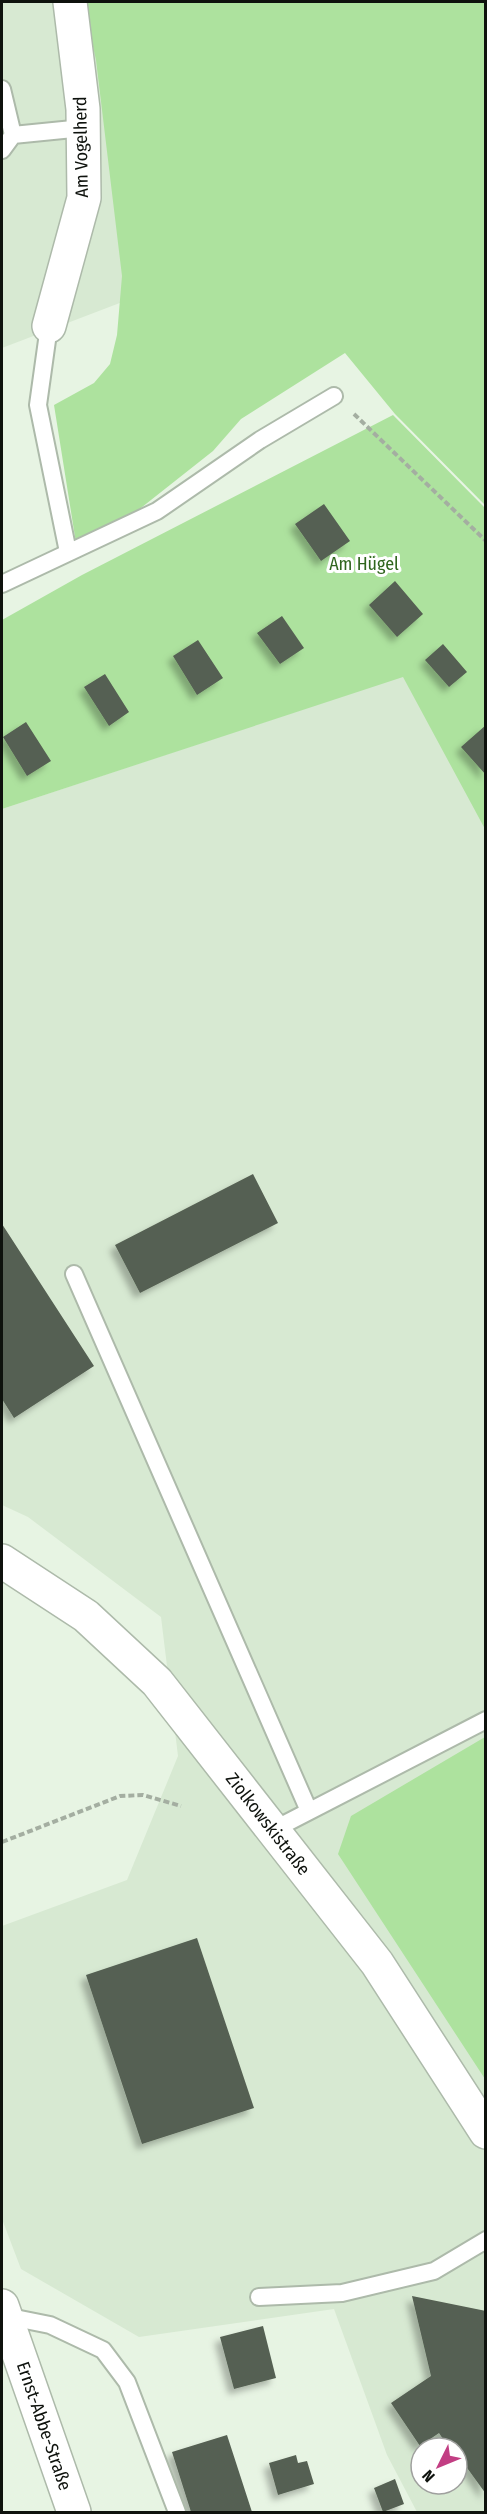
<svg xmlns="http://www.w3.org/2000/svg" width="487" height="2514" viewBox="0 0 487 2514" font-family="'Fira Sans Condensed',sans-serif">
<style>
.built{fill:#d7e9d2;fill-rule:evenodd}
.green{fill:#ade29e}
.building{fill:#556052;filter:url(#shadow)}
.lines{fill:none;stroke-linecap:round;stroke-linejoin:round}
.service-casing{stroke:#adbaaa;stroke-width:20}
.minor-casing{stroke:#adbaaa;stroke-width:36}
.path{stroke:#a4aea1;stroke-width:4;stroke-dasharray:6 3;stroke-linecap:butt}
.service{stroke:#fff;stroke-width:16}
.minor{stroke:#fff;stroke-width:33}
.labels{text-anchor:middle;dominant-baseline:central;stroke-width:6;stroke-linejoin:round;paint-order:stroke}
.street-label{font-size:18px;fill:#0e120d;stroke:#fff}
.park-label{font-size:18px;fill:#2f651d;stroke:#fff}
</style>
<defs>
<filter id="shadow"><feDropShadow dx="-5.5" dy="5.5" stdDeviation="3" flood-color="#0004"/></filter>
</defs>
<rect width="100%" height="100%" fill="#e7f4e3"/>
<path class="built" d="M2 2H116L193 275 2 348Z
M403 676 486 829 485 2512H417L387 2455 334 2309 139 2337 21 2269 2 2219V1926L127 1880 178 1756 161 1617 28 1517 2 1505V809ZM421 2448H457V2484H421Z"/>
<path class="green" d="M83 2H485V505L395 414 345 353 241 419 213 451 113 530 76 543 54 405 94 383 110 364 117 335 122 276 96 60Z
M393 415 485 508V829L403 677 2 809V620L82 575Z
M485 1737V2079L338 1854 351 1816Z"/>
<path class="building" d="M324 504 350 541 321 561 295 524Z
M395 581 423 614 397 637 369 605Z
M282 616 304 648 280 664 257 633Z
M198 640 223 678 197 695 173 656Z
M443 644 467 672 449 687 425 660Z
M105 674 129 712 109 726 84 687Z
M26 722 51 761 27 776 3 737Z
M486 725V775L461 747Z
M253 1174 278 1223 140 1293 115 1245Z
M2 1224 94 1366 14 1418 2 1399Z
M197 1938 254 2108 142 2144 86 1975Z
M412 2296 486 2311V2494L457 2454V2448H449L439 2433 420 2446 391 2403 431 2376Z
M263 2326 276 2378 234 2389 220 2337Z
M227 2435 252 2512H191L172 2452Z
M296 2455 298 2463 307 2461 314 2484 278 2495 269 2463Z
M395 2479 404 2504 383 2512 374 2488Z"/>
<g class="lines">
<defs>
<path id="service" d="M2 89 13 135 83 128
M2 150 13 135
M49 326 38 405 68 552
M2 584 157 511 260 440 334 396
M74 1274 309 1811
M273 1830 486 1720
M259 2297 342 2293 434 2271 486 2240
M5 2316 50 2325 103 2350 127 2382 177 2512"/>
<path id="minor" d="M49 326 84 198 83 109 70 2
M2 1561 86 1616 157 1682 377 1963 486 2132
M2 2306 74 2512"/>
</defs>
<use href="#service" class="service-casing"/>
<use href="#minor" class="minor-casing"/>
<path class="path" d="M354 414 486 541
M2 1842 120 1796 143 1795 181 1806"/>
<use href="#service" class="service"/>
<use href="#minor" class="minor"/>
</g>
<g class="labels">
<g class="street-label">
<text transform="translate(81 147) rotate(-91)">Am Vogelherd</text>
<text transform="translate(268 1824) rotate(52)">Ziolkowskistraße</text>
<text transform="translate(44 2426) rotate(71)">Ernst-Abbe-Straße</text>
</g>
<g class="park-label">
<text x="364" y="564">Am Hügel</text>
</g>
</g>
<rect width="487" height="2514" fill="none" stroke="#0e120d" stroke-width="6"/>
<g transform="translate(439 2466) rotate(227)"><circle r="28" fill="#ffffff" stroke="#9fa09e" stroke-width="1.5"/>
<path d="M0-4.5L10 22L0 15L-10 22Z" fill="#c23e83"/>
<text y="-9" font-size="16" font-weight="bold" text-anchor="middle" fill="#0e120d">N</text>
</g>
</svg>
